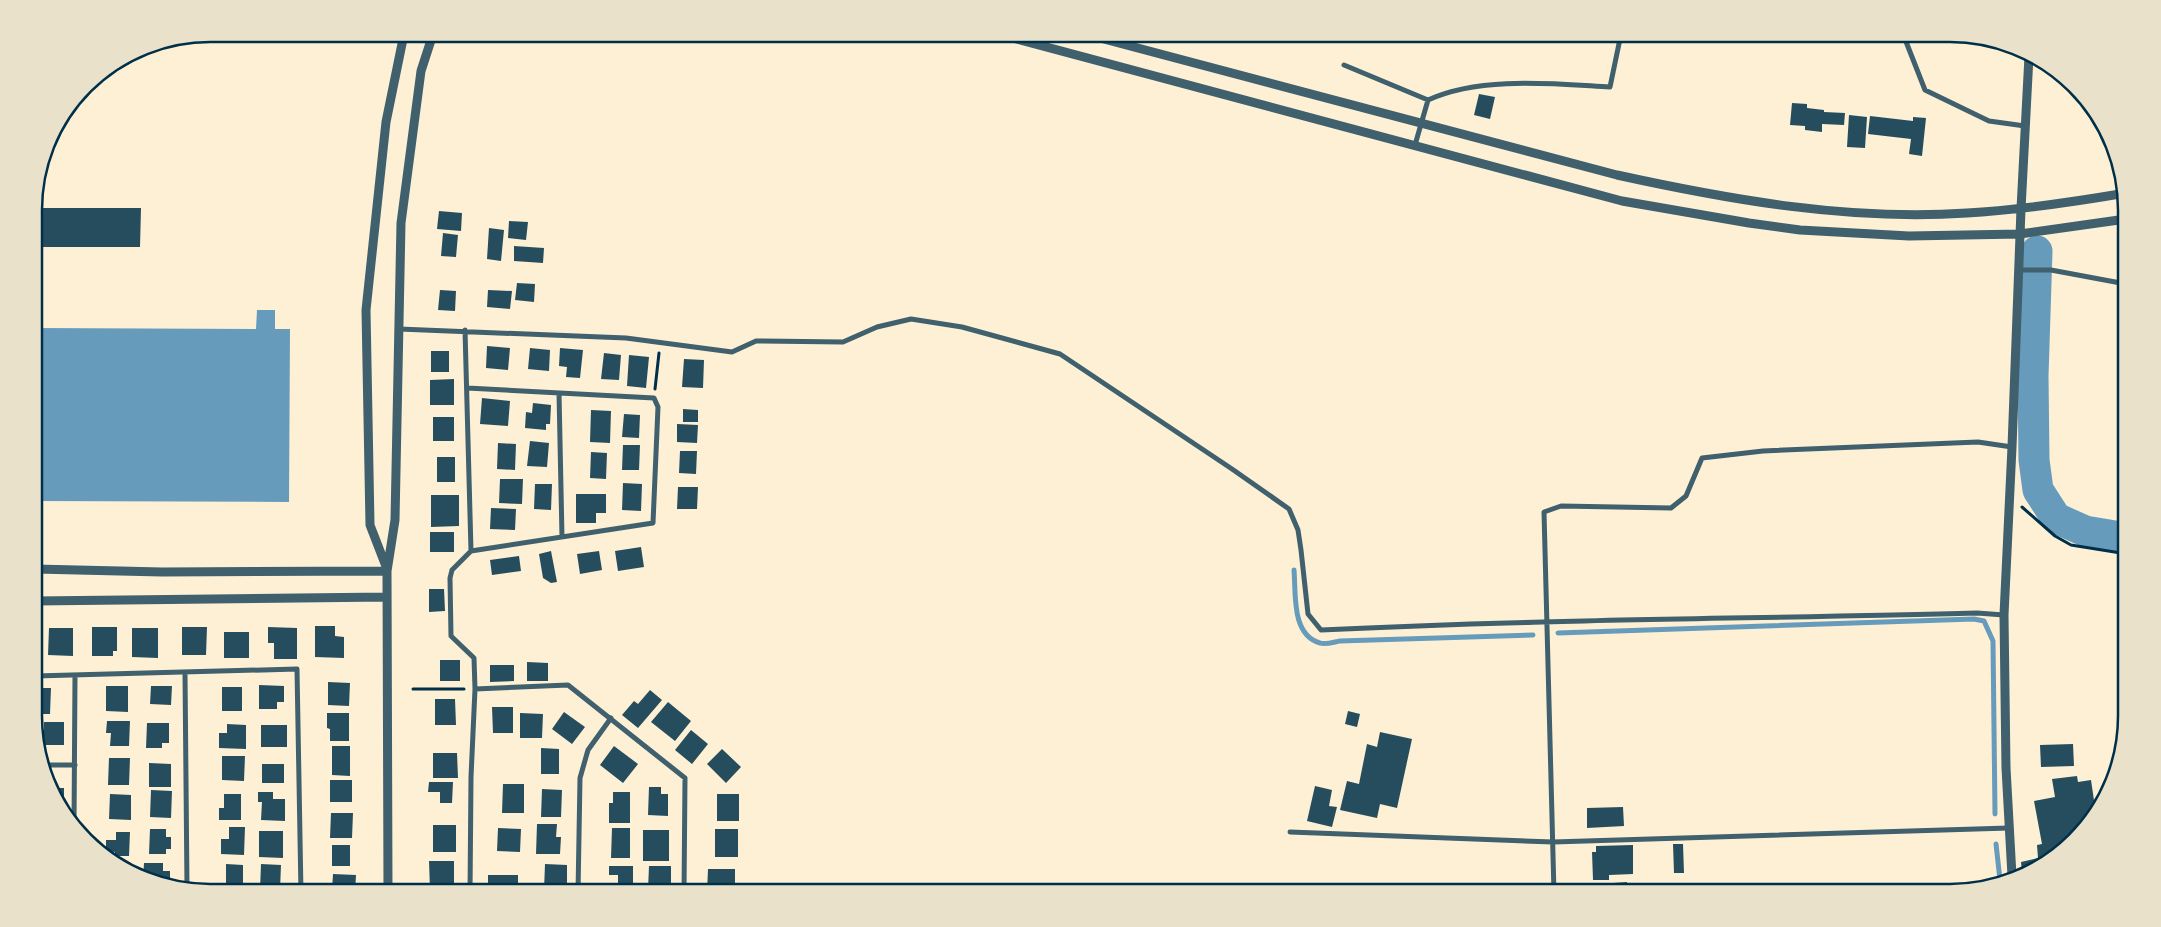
<svg xmlns="http://www.w3.org/2000/svg" width="2161" height="927" viewBox="0 0 2161 927" font-family="Mulish,sans-serif">
<style>
.water{fill:#669bbc}
.lines{fill:none;stroke-linecap:round;stroke-linejoin:round}
.stream{stroke:#669bbc;stroke-width:5}
.river{stroke:#669bbc;stroke-width:31}
.building{fill:#264d5e}
.path{stroke:#003049;stroke-width:3}
.minor{stroke:#3f606c;stroke-width:5}
.tertiary{stroke:#3f606c;stroke-width:9}
.rim{fill:none;stroke:#003049;stroke-width:2.5}
</style>
<rect width="100%" height="100%" fill="#fdf0d5"/>
<path class="water" d="M257 310H275V329H290L289 502 35 501 34 328 256 329Z"/>
<g class="lines">
<path class="stream" d="M1294 570C1296 593 1291 635 1320 643 1325 645 1334 642 1340 641L1533 635
M1558 633 1974 619 1984 621 1993 641 1995 814
M1996 844 2000 880"/>
<path class="river" d="M2037 251 2033 376 2034 460 2038 490 2056 518 2085 531 2127 538"/>
</g>
<path class="building" d="M1659 34H1679V35L1659 37Z
M1679 34H1694V38L1681 40Z
M1479 94 1495 97 1490 119 1474 115Z
M1792 103 1807 104V108L1824 110V112L1845 113 1844 125 1822 124V132L1805 130V126L1790 125Z
M1849 115 1867 117 1865 148 1847 147Z
M1870 116 1913 121V117L1926 118 1922 156 1909 154 1911 139 1868 134Z
M34 208H141L140 247H34Z
M439 211 462 213 461 231 437 229Z
M509 221 528 222 526 240 508 238Z
M489 228 504 230 501 261 487 259Z
M443 233 458 235 456 257 441 256Z
M514 246 544 248 543 263 514 261Z
M517 283 535 284 534 302 515 300Z
M440 290 456 291 455 311 438 310Z
M488 290 512 291 510 309 487 307Z
M487 346 510 348 508 370 486 368Z
M530 348 550 350 549 371 528 369Z
M560 348 583 350 580 378 566 377 567 367 559 366Z
M431 351H449V372H431Z
M604 353 621 355 619 380 601 379Z
M629 355 649 357 646 388 627 386Z
M684 359 704 360 703 388 682 387Z
M454 379V405H430V380Z
M482 398 510 401 508 426 480 424Z
M533 403 551 405 550 424H546V430L525 428 526 412 532 413Z
M683 409 698 410V422H683Z
M591 410 611 411 610 443 590 442Z
M624 414 640 415 639 438 622 437Z
M433 417H454V441H433Z
M677 424 698 425 697 443 677 442Z
M530 441 549 443 547 467 527 466Z
M498 443 516 444 515 470 497 469Z
M623 445H640L639 470H622Z
M680 451H697L696 474 679 473Z
M591 452 607 453 606 479 590 478Z
M437 457H455V482H437Z
M500 479H523L522 504 499 503Z
M623 483 642 484 641 511 622 510Z
M535 484H552L551 510 534 509Z
M678 487H698L697 509H677Z
M576 494H606V513H596V523H576Z
M431 495H459V526L431 527Z
M491 508 516 509 515 530 490 529Z
M430 532H454V552H430Z
M641 547 644 567 618 571 615 551Z
M551 551 557 582 551 583 543 578 539 554Z
M599 551 602 570 580 574 577 554Z
M519 556 521 571 492 575 490 560Z
M429 589H444L445 611 429 612Z
M315 626H335V636L344 637V658L315 657Z
M92 627H117V651H113V656H92Z
M182 627H207L206 655H182Z
M268 627 297 628V659H274V643H268Z
M49 628H73V656L48 655Z
M132 628H158V658L132 657Z
M224 632H249V658H224Z
M440 660H460V681H440Z
M527 662 548 663V681H527Z
M490 665H514V681L490 682Z
M328 682 350 683 349 706 328 705Z
M259 685 284 686V702H277V709H259Z
M106 686H128V712L106 711Z
M151 686H172L171 705 150 704Z
M222 687H242V711H222Z
M35 688H51L50 714H35Z
M650 690 662 700 638 728 622 715 634 701 638 704Z
M435 699H455L456 725H435Z
M668 702 691 721 675 741 651 722Z
M492 707H513V733H493Z
M1348 711 1360 714 1357 727 1345 724Z
M564 712 585 727 572 744 552 729Z
M327 713H349V741H330V729L327 728Z
M520 713 543 714 542 738H520Z
M107 721H130L129 746H110L111 733H106Z
M44 722H64V745H44Z
M147 723H169V743H162V748H146Z
M227 724 246 725V749L219 748V733H227Z
M261 725H287V747H261Z
M691 730 708 744 692 764 675 750Z
M1380 732 1412 739 1397 808 1380 804 1377 818 1340 810 1347 781 1359 784 1367 744 1377 747Z
M2073 744 2074 766 2041 767 2040 745Z
M332 746H350V776L332 775Z
M614 746 638 764 623 783 600 765Z
M541 748 559 749V774H541Z
M722 749 741 767 726 783 707 764Z
M433 753H457L458 778H433Z
M222 756H245L244 781 222 780Z
M109 758H130L129 785H108Z
M149 763 171 764V787H149Z
M262 764H284V783H262Z
M2077 776 2078 782 2091 780 2096 814 2090 824 2049 863 2022 872 2021 862 2038 858 2037 845 2042 844 2034 801 2055 797 2052 779Z
M330 780H352V802H330Z
M429 782H453L452 803H440V792H428Z
M503 784H524V813H502Z
M1315 786 1332 790 1329 806 1337 807 1332 827 1307 821Z
M649 787H661V794H668V816L648 815Z
M55 788H64V807H63Z
M542 789 562 790 561 817H541Z
M151 790 172 791 171 818 150 817Z
M258 792H273V799H285V821L261 820 262 802H258Z
M613 792H630V823H609V803H613Z
M110 794 131 795V820L109 819Z
M224 794H241V820H219V808H224Z
M717 794H739V821H717Z
M1623 807 1624 826 1587 828V808Z
M331 813H353L352 838H330Z
M537 824H557L556 837H561L560 854H536Z
M433 825H456V852H433Z
M229 827H245L244 855 221 854V839H229Z
M498 828 521 829 520 852 497 851Z
M612 828H630V858H611Z
M150 829H166V837H171V849H166V854H149Z
M715 829H738V857H715Z
M643 830H669V861H643Z
M259 831H283V858L259 857Z
M116 832H130L129 856H115V852L106 851V840H116Z
M1673 844H1683L1684 873H1674Z
M332 845H350V866H332Z
M1633 845V874L1609 875V880H1593L1592 852H1596V846Z
M429 861H454V890H430Z
M121 862 129 863V869Z
M144 863H163V871H170V883L143 880Z
M226 864 243 865V891H219V883L226 884Z
M261 864 281 865 280 890H260Z
M545 864 567 865V890H544Z
M609 866H633V888H618V875H609Z
M649 866H671V890H648Z
M708 869H735V893H707Z
M333 874 356 875 355 893H337V890H332Z
M488 875H518V893H488Z
M1627 882V890L1613 891V883Z"/>
<g class="lines">
<path class="path" d="M655 389 659 353
M2022 507 2055 536 2071 545 2127 554
M413 689H464"/>
<path class="minor" d="M1903 34 1925 90 1989 121 2025 126
M1344 65 1428 100
M1415 145 1428 100C1480 76 1554 84 1610 87L1621 34
M2018 270H2051L2126 284
M399 329 626 338 732 352 756 341 843 342 877 327 911 319 962 327 1060 354 1232 469 1289 509 1298 530 1301 550 1308 614 1321 630C1540 619 1758 619 1977 613L2004 615
M465 330 471 551 452 570 450 578 451 636 474 658 475 689
M467 388 654 398 658 407 653 523 471 551
M559 393 562 537
M185 673 187 888
M35 676 297 669 301 893
M46 765H75
M74 827 75 676
M1290 832 1553 842 2009 828
M470 893 471 777 475 689 568 685 685 778 684 893
M578 893 580 778 588 750 611 718
M1554 893 1544 512 1561 506 1671 508 1686 496 1702 458 1763 451 1978 442 2012 447"/>
<path class="tertiary" d="M998 34 1622 201 1749 223 1800 230 1909 236 2020 234 2126 219
M1085 34 1617 175C1731 200 1850 221 1967 213 2021 210 2073 202 2126 193
M35 569 162 572 387 571
M387 569 370 525 366 310 386 122 404 34
M35 601 387 597
M2012 876 2006 768 2004 615 2012 447 2021 209 2029 56
M388 893 387 571 395 520 401 223 421 71 433 34"/>
</g>
<path d="M0 0H2161V927H0ZM210 42H1950A168 168 0 0 1 2118 210V716A168 168 0 0 1 1950 884H210A168 168 0 0 1 42 716V210A168 168 0 0 1 210 42Z" fill="#e9e1ca" fill-rule="evenodd"/>
<path class="rim" d="M210 42H1950A168 168 0 0 1 2118 210V716A168 168 0 0 1 1950 884H210A168 168 0 0 1 42 716V210A168 168 0 0 1 210 42Z"/>
</svg>
